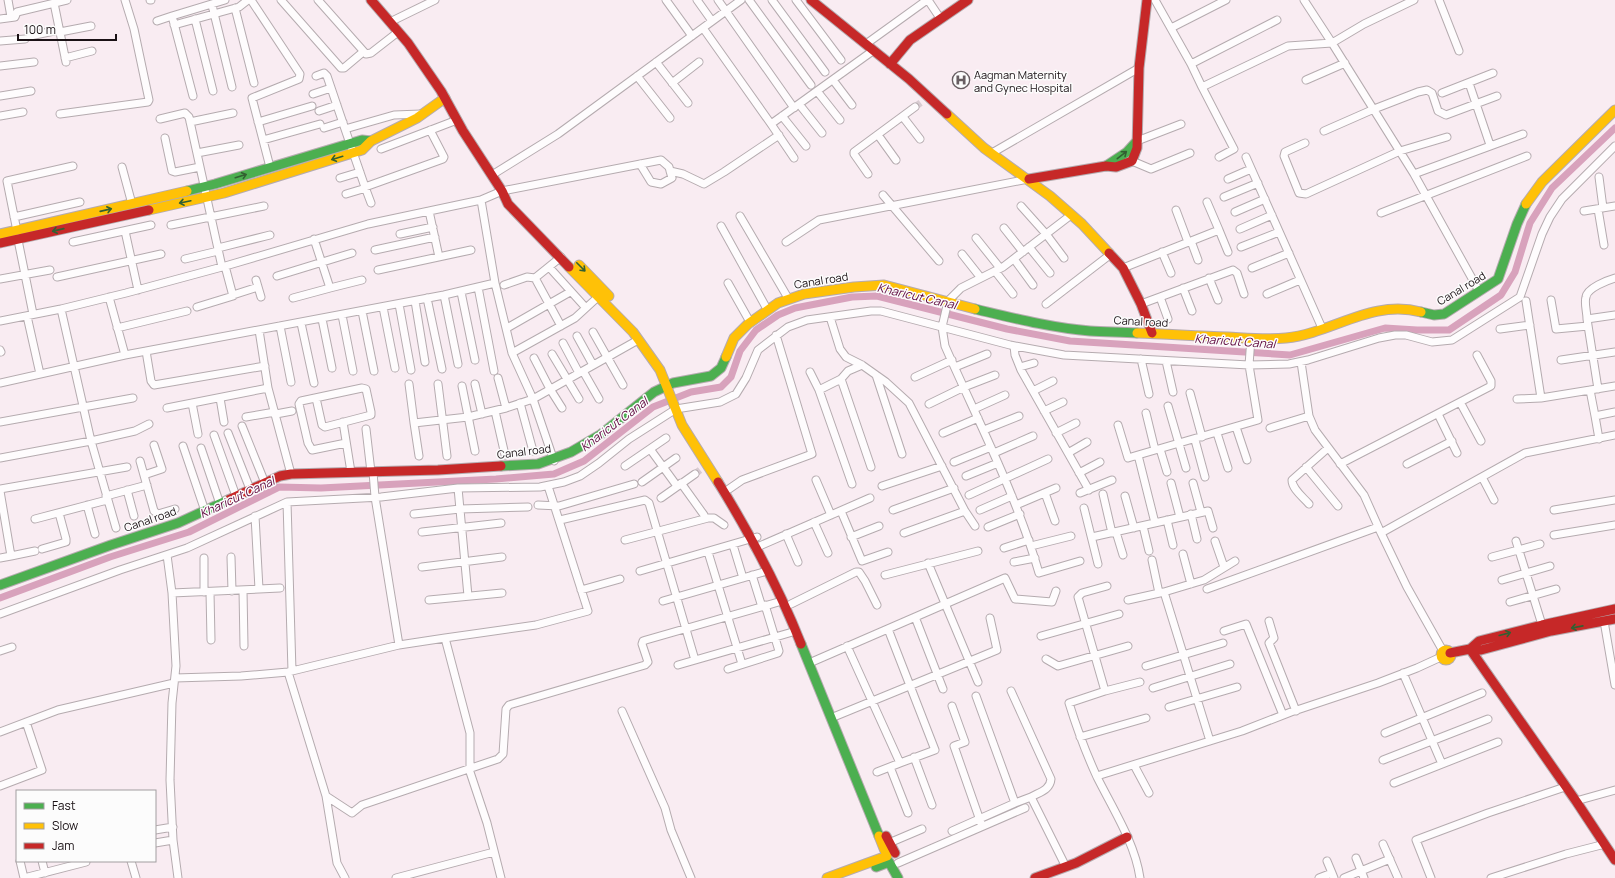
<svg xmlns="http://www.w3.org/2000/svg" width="1615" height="878" viewBox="0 0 1615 878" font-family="Manrope,sans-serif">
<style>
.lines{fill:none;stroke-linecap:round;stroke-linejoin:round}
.canal{stroke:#d8a2bc;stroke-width:7}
.street-tunnel{stroke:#d8cbd1;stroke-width:7;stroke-dasharray:7 3.5;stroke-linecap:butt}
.street-casing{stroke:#b5abaf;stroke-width:9}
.fast-casing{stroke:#b5abaf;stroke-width:11}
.slow-casing{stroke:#b5abaf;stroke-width:11}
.jam-casing{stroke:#b5abaf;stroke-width:11}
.street{stroke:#fefcfd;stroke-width:7}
.fast{stroke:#4caf50;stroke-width:9}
.slow{stroke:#ffc107;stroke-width:9}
.jam{stroke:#c62828;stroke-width:9}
.oneway{stroke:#336032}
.labels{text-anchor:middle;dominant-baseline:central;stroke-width:3;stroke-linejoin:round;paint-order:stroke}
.poi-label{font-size:11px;fill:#1a1115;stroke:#fcfcfc;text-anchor:start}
.street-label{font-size:11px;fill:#1a1115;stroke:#fcfcfc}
.water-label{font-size:12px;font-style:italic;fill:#5e073d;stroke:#fcfcfc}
</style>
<rect width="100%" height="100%" fill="#f9ecf2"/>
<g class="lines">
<path class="canal" d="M0 598 110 557 189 532 279 487 321 488 496 479 554 474 584 461 653 407 691 392 721 387 731 377 740 351 756 330 778 315 795 308 852 297 877 296 1007 329 1070 341 1290 355 1385 328 1417 330H1449L1501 295 1515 272 1530 223 1552 188 1615 128"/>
<path class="street-tunnel" d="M915 107 923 101
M695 474 700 470"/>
<defs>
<path id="street" d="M8 0 11 17
M150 0H151
M251 0 300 74 299 79 252 98 270 167
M281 0 341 68H344L363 52
M318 0 366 54 371 53 398 32
M666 0 692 36
M697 0 712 21
M718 0 794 108
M749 0 811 85
M772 0 825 72
M796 0 841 60
M928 0 940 18
M1155 0 1191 64 1202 87 1288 46 1332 43 1304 0
M1414 0 1364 24 1332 43 1414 174 1479 291
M1439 0 1459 51
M54 3 66 62
M212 5 232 87
M235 8 254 83
M0 19 15 17 17 12 67 0
M195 19 213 91
M157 21 172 16
M390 22 435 0
M174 25 239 7 248 0
M703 28 771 124 794 158
M1171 28 1226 0
M60 32 91 26
M30 36 59 30
M0 41 25 39
M866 44 927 0
M65 58 92 51
M656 62 688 103
M1191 64 1277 20
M0 66 34 62
M316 76 324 73 327 76 345 129
M637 76 670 118
M833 80 852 105
M1306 80 1345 63
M672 83 699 62
M1469 83 1490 145
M1202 87 1234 149 1219 157
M817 91 840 120
M1442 93 1493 73
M313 94 331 88
M0 96 31 91
M193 96 172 16 225 0
M799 104 822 133
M319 111 337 105
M60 114 148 102 149 100 134 29 125 0
M421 114 394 115 345 129 365 187 443 159 444 157 430 130
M0 116 23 112
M782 116 806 146
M903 117 920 139
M160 119 185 113 189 117 222 267
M190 122 233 113
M258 122 312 106
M771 124 874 50
M324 128 343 122
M1324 131 1374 109 1418 92 1427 90 1432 93 1438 111 1446 115 1497 96
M878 135 896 160
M165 138 172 171 175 172 200 167
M263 140 320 124
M1137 141 1181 124
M1305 143 1285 152 1284 156 1299 193 1306 194 1400 151 1447 137
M381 149 457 120
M197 153 239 145
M992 153 1139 68
M1246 157 1322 328
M1132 161 1151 169 1190 153
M122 167 132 204
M670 171 683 174 704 184 724 172 779 135
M868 174 854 154V152L915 107
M1414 174 1523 134
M492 175 558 134 741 0
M1599 177 1603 208
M340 178 360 172
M1228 179 1251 169
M365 187 371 203
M346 194 366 188
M883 195 939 261
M1224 197 1258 183
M1021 206 1046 234 1064 258
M1598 209 1604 245
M1176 210 1188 242
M429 211 439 257
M1584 211 1615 206
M1235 212 1265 199
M1381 213 1527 156
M1071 215 1003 267 961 288 948 301 942 327 945 346C978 421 1016 494 1039 573L1080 561
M740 216 788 298
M14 217 80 202
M171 225 264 206
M721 226 767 309
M1004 228 1023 252
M1240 229 1272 215
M1219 230 1228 252
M17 231 7 181 73 166
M125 231 138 290
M400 234 433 227
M976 238 1000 268
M18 240 33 314
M1191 241 1198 260
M73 242 151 225
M786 242 819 220 1028 179
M1029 247 1050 273
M1241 247 1279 232
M218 248 270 235
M375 250 435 237
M1162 252 1171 273
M962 254 981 278
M185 259 218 251
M1014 259 1033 285
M549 267 586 308
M1123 268 1219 230 1207 202
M1252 268 1289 253
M378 270 471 250
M995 271 1013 294
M277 276 352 253
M57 277 161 254
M535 278 561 326
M1209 278 1218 300
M0 279 50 270
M256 280 261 297
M495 283 512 353 533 399 554 461
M728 283 750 322
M504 285 527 277 535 278 561 257
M478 287 494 371
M330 288 362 280
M1183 288 1192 311
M461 292 475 360
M1267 294 1300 280
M233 295 258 287
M444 295 458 364
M109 297 125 355 444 295 495 283 481 200
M1160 297 1168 319
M293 298 330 288 314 239
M427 298 442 369
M1551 300 1556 329 1588 326
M415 301 425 362
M1526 301 1541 398
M399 304 411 370
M1046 304 1111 254
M1141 304 1233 270 1237 273 1244 294
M197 307 233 296 225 266
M383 307 395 368
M61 309 91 441 116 528
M362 311 374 371
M342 315 353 371
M27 316 40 374
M830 317 840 349 846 357 862 365 886 382 909 403 965 511 975 526
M322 319 332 368
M1587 319C1587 312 1584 303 1586 297 1587 288 1608 280 1615 278
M0 321 61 309 126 293 222 267 368 224 481 200 502 191 661 160 669 167 672 178 661 184 651 182 640 164
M301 323 314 383
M280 326 291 382
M117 328 187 311
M507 328 570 292
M1500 329 1530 325
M593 332 623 385
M577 336 593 365
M563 343 579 373
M1014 346 1015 355 1021 370 1089 490
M0 350 1 352
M146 351 151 381 154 385 265 366
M512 353 575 318 599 296
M552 354 579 399
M534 358 550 389 562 408
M1141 359 1149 394
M1561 360 1615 352
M1166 361 1173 392
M1301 362 1309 416 1315 430 1364 495 1381 533 1407 587 1443 651
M955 367 987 354
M1020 367 1034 363
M583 371 599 399
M810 372 819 390
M876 375 902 454
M915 377 952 360
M498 378 506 408
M841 379 848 371 862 365
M0 383 125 355
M409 384 414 423
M438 384 447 456
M475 384 482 414
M462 386 475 451
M268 388 291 474
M1598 389 1587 319 1615 315
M1590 390 1595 416 1615 412
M1033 391 1053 381
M1190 393 1202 437
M220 398 224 422
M316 398 322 425 325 427 371 415V412L366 389 362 388 301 401 299 404 308 443 312 450 346 443
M1517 399 1541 398 1615 386
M1460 402 1481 441
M192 403 198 434
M520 403 533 451
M929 404 964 387 995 375
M1168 406 1186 468
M167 408 268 388 259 330
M974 409 1005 395
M495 411 505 455
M1044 411 1063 402
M1146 413 1155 450
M276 414 292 411
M1438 414 1457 453
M1595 416 1599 439
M246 417 275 412
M0 422 133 398
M343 422 351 472
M1118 425 1128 458 1138 455
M242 426 265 483
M1236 427 1247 460
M1270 428 1309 416
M366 429 371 472
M984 430 1019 416
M228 433 250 489
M943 433 978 418
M1056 433 1076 423
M1217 433 1228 468
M214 435 236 496
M1195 440 1205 477
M183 446 205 511
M201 448 220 504
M650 449 677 486
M1160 449 1167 472
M994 453 1033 436
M1068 453 1087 442
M419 456 414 423 468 417 506 408 533 399 638 340
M0 458 91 441 135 431 149 424
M140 461 154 511 158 514 175 509
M954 462 991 447
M1340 464 1491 386V381L1477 355
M1407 464 1452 441
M625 466 666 438
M1306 467 1338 506
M373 472 375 497 399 645
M1079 473 1100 462
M144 475 162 469 154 445
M966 476 998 463
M1482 477 1494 500
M816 480 831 515
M642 482 676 458
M681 483 704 515
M1171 483 1180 517
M1193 483 1201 512
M852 484 819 390 841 379 871 467
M882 486 942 466
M458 488 468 596
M0 489 127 467
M729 489 742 480 812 454 776 335
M127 490 134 516
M0 491 11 556 35 551
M1045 493 1055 521
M1080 493 1112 480
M1103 494 1112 533
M969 495 1048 459
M106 496 147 485
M1125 496 1134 528
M661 498 695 474
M287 502 292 671
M1309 504C1303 497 1292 489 1292 480L1328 448
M87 505 95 534
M538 505 559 506 634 484
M1016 505 1056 488
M1084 508 1098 564
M893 510 954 488
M980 510 1012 496
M1554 510 1615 500
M841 511 862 561 888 552
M414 514 460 509 528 507
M1191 514 1197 539
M35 519 107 500
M560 520 645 500 649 503 695 660
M1167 520 1173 545
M814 522 828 553
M1155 523 1138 455 1258 420 1249 365 1251 338
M1143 526 1149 551
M988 527 1020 514
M422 532 501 523
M1116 532 1123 555
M904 533 965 511
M1381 533 1525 453 1615 435
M786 534 798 562
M1554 535 1615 525
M851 537 879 526
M1092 537 1208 511 1213 528
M625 540 708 518H714L724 525
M1215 541 1224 567
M1516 541 1543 628
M733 545 743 578
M1031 546 1071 536
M755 548 870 498
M1004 548 1029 540
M42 549 66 542V539L59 513
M708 552 742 664
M1183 554 1191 584
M167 555 172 593 176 666 172 703 170 780 173 840 178 878
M231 557 232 591
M1492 557 1540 544
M0 558 11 556
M1152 560 1159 593
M1014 562 1035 558
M928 563 978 682
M422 567 502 557
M640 571 757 537
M752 575 762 607
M885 575 978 551
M1502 580 1550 566
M1107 586 1082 593 1078 597 1105 691 1069 703C1077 729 1086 753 1097 777 1113 809 1135 843 1140 878
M259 589 280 588
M1207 589 1378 527
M243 590 244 646
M581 590 620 579
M204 592V558
M210 592 211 640
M1164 592 1210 741
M172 593 259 589 255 516
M429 600 502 593
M1128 600 1164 592 1204 580 1235 561
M663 601 767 571
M1510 602 1556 589
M791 604 856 572H859L865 581 877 605
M0 614 120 570 187 548 287 502 381 497 458 488 540 487 564 482 580 476 599 463 629 439 676 409 720 402 736 394 746 378 758 350 788 327 807 320 871 311H881L1010 345 1064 355 1249 365 1289 364 1308 360 1379 338 1395 335H1406L1432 342 1452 340 1520 297 1542 234 1550 217 1562 199 1615 146
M915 617 943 689
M1269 621 1274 638 1269 643 1296 711
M1604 621 1615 685
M888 629 935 750 900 763
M1224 631 1246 624 1283 715
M1041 636 1119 614
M445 638 536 625 588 611 548 486
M847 646 900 763 877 772
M0 651 12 647
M1046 659 1058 666 1128 646
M814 661 1005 578 1015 599 1052 602 1056 591
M678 665 796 631
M1146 666 1223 643
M728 669 778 653 779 651 765 605
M288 672 326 796 352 813 362 805 498 759 503 754 506 709 509 705 645 665 648 662 642 644 643 641 646 640 782 601
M1403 673 1442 764
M175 678 241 676 288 672 399 645 445 638 470 733V772L487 823 501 878
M1153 688 1230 664
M1011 691 1051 779C1050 790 1040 792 1031 797
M1105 691 1140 682
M976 696 1015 803 1031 797 1066 867
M952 706 965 742 954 746 982 826
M1169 707 1237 687
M622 711 665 808 671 830 691 878
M831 718 997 650 990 618
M0 732 58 710 174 683
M1385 733 1482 693
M1080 737 1146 718
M914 757 932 805
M1383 760 1488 719
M1134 765 1149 793
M890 767 908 813
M1097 776 1242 731 1291 712 1378 683 1417 668 1441 657
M1394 783 1498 742
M0 786 42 770 26 722
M326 796 337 863 345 878
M1576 801 1615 790
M155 830 173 827
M952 831 1015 803
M155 843 173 840
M889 843 922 829
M1383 844 1398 878
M1356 858 1364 878
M20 861 24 878
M42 861 45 873
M131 861 136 878
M1327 861 1332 873
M898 863 1025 808
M24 878 86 862
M396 878 494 852
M1319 878 1332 873 1334 878
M1344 878 1390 859
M1431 878 1416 840 1488 813 1565 787
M1491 878 1566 854 1605 844"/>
<path id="fast" d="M1106 166 1127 152 1137 141
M187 191 215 184 362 140 371 141
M975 309C1013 318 1052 328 1090 331 1106 332 1121 332 1137 333
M1421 312 1434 315 1444 314 1498 279 1517 224 1526 204
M501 466 538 464 571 452 600 435 654 392 673 383 711 376 721 368 726 357
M0 585 111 545 178 523 228 500
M801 644 879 836
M876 867 889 862 898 878"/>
<path id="slow" d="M947 114 984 148 1050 196 1082 224 1109 253
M1526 204 1542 182 1615 110
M149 210 224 193 362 150 371 141 417 118 445 98
M0 234 187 191
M579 265 609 296
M569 267 633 332 660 370 682 425 718 482
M1137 333C1167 334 1197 336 1228 337 1247 338 1267 340 1286 338 1333 333 1371 299 1421 312
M726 357 734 338 748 324 778 303 804 294 854 287 884 285 975 309
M1441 655a5 5 0 1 1 10 0a5 5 0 1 1-10 0Z
M827 878 887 856 879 836"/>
<path id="jam" d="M371 0 408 43 441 91 463 131 502 191 508 204 569 267
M811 0 909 79 947 114
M890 64 910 40 968 0
M1029 179 1106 166 1116 167 1132 161 1137 148 1139 68 1147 0
M0 243 149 210
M1109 253 1123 268 1141 304 1152 333
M718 482C750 534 779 588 801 644
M228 500 280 476 291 474 438 470 501 466
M1470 649 1576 801 1615 860
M1470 649 1479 641 1542 625 1615 609
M1450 653 1470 649 1481 650 1551 631 1615 619
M886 836 895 853
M1035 878 1076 863 1127 837"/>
</defs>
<use href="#street" class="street-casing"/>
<use href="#fast" class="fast-casing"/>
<use href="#slow" class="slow-casing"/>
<use href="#jam" class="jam-casing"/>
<use href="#street" class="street"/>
<use href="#fast" class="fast"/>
<use href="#slow" class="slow"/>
<use href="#jam" class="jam"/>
</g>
<defs><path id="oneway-shaft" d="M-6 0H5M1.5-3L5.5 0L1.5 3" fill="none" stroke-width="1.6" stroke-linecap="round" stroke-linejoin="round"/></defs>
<g class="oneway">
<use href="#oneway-shaft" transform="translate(1122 155) rotate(-38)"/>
<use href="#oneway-shaft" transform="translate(337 158) rotate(163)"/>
<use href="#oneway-shaft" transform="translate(241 176) rotate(-17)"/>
<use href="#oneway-shaft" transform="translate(185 202) rotate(168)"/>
<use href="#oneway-shaft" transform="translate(106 210) rotate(-13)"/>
<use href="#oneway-shaft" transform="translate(58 230) rotate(167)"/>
<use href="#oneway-shaft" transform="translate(581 267) rotate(45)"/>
<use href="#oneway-shaft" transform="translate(1577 627) rotate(169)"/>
<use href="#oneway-shaft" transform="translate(1505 634) rotate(-15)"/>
</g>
<defs>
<symbol id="hospital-ring" viewBox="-11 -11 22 22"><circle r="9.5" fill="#fcfcfc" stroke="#685e62" stroke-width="1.5"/><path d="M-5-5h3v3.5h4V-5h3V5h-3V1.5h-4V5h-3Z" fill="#685e62"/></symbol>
</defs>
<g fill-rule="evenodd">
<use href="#hospital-ring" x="951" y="70" width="20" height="20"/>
</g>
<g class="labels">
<g class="poi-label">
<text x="974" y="74">Aagman Maternity<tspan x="974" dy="13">and Gynec Hospital</tspan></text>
</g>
<g class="street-label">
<text transform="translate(821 280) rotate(-9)">Canal road</text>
<text transform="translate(1461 288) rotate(-31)">Canal road</text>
<text transform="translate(1141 321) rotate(3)">Canal road</text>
<text transform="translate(524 451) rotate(-7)">Canal road</text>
<text transform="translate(150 519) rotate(-19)">Canal road</text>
</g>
<g class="water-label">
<text transform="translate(917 296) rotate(13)">Kharicut Canal</text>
<text transform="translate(1235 341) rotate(4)">Kharicut Canal</text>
<text transform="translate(614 424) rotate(-37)">Kharicut Canal</text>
<text transform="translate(237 497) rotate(-25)">Kharicut Canal</text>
</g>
</g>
<rect x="16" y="790" width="140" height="72" fill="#fcfcfc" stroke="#a29ea0"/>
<rect x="24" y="803" width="20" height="6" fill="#4caf50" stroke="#a29ea0"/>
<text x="52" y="810" font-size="12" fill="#1a1115">Fast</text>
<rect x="24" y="823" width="20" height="6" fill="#ffc107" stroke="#a29ea0"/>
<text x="52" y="830" font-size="12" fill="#1a1115">Slow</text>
<rect x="24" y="843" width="20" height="6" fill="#c62828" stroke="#a29ea0"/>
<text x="52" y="850" font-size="12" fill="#1a1115">Jam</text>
<path d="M18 34v6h98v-6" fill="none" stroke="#1a1115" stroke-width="2"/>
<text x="24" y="34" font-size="12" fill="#1a1115" stroke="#fcfcfc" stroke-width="3" paint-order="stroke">100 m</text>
</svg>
